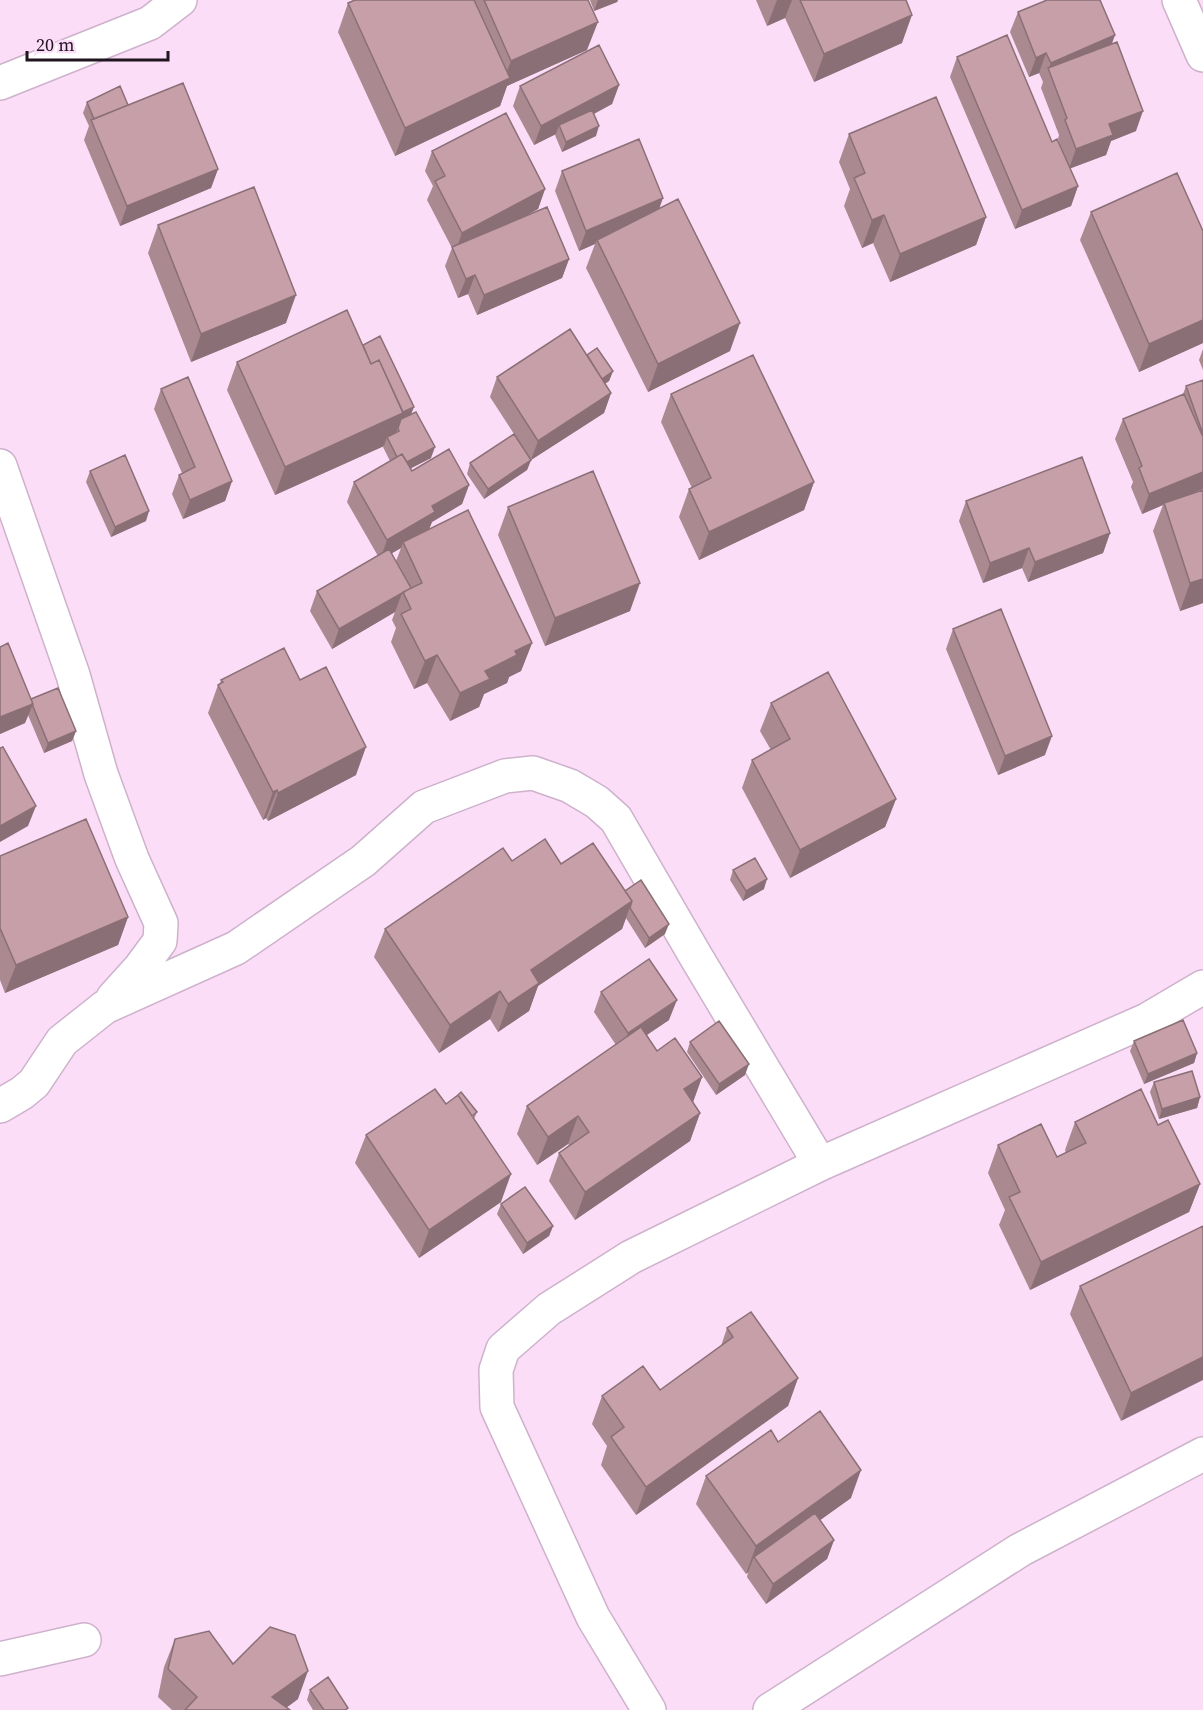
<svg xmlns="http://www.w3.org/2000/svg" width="1203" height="1710" viewBox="0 0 1203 1710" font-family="'Source Serif 4',serif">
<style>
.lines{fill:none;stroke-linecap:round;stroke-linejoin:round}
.street-casing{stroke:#ceb2cc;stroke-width:36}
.street{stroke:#fff;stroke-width:33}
.wall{fill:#aa8991;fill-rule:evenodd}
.shaded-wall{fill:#8b6f76}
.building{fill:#c69fa9;stroke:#8b6f76;stroke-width:1.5}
</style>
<rect width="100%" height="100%" fill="#fbddf8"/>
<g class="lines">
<defs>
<path id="street" d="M1179 0 1203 55
M0 83 150 23 180 0
M0 466 73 675 101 774 132 859 161 923 160 941 140 968 113 998
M0 1106 22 1093 34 1083 62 1041 105 1007 236 948 363 861 424 807 505 776 533 773 570 786 597 802 616 819 695 955 820 1164
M0 1659 84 1640
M649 1710 593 1617 497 1407 496 1370 503 1349 549 1309 631 1257 820 1164 1147 1020 1203 987
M770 1710 1020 1550 1203 1454"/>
</defs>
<use href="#street" class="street-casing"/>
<use href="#street" class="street"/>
</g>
<path class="wall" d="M355 0H588L587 50 507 86 500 106 395 156 338 32 348 3Z
M590 0H618L617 2 594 11Z
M756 0H906L902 43 814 82 785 18 767 26Z
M1018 12 1112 44 1136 131 1111 141 1106 155 1070 168 1078 186 1071 206 1015 229 950 77 957 57 1052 142 1061 148 1058 139 1059 135 1041 88 1043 82 1039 73 1029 77 1010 32Z
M619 85 612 104 594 114 596 136 562 152 555 135 556 134 534 145 513 106 520 86Z
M87 102 128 105 218 169 211 188 120 226 84 140 89 126 83 113Z
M849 134 986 217 976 245 890 282 873 243 862 248 844 206 850 189 839 162Z
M432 151 545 189 538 209 524 217 569 259 562 278 477 315 468 294 458 298 445 266 452 248 427 200 433 186 425 171Z
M562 171 660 208 730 351 648 392 586 268 595 244 579 251 555 191Z
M1091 212 1203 231V343L1139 372 1080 240Z
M158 225 286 323 191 362 148 253Z
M363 345 411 414 431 458 411 468 412 471 469 485 462 504 432 522 429 529 532 643 521 671 509 677 507 683 484 694 479 707 450 721 427 683 414 689 391 642 396 628 392 620 395 612 332 649 310 611 317 591 378 556 347 502 354 482 390 461 383 447 384 446 275 495 227 390 237 362ZM401 548 396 561 392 553Z
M1203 349V370L1199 360Z
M587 355 613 371 609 381 605 384 611 393 604 413 531 460 527 470 484 499 467 474 470 463 514 434 490 397 497 377Z
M1203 380V489L1191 494 1203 603 1180 611 1153 531 1163 505 1142 514 1131 487 1133 482 1115 439 1123 419 1183 394 1186 386Z
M161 389 232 481 225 501 183 519 172 494 179 475 182 473 154 409Z
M671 394 814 482 804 510 699 560 679 517 689 489 692 488 661 422Z
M90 471 146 521 111 537 86 482Z
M966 501 1110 533 1103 553 1028 582 1022 568 983 583 959 521Z
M508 507 630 611 545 646 498 535Z
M953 629 1045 755 998 775 946 649Z
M0 647 31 699 76 731 72 741 44 753 28 715 25 723 0 734Z
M221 680H300L356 775 268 821 266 818 263 820 208 713 218 685 220 684Z
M771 703 896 799 885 827 790 878 742 788 752 760 771 750 760 731Z
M0 856 128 917 118 945 5 993 0 980Z
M512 861 561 864 625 891 665 934 645 948 626 918 622 929 538 986 529 1011 498 1032 490 1019 439 1053 374 957 385 929Z
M733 870 764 889 743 901 730 880Z
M601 992 669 1020 647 1035 657 1051 702 1077 693 1102 700 1113 690 1141 575 1220 549 1181 559 1153 569 1145 568 1144 537 1165 517 1134 527 1106 616 1045 594 1012Z
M1134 1041 1197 1053 1194 1063 1144 1084 1130 1051Z
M690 1042 745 1075 716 1095 687 1052Z
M1154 1082 1200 1097 1197 1108 1159 1119 1150 1092Z
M446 1104 477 1112 474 1119 501 1202 419 1258 355 1163 366 1135Z
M1075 1122 1158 1125 1200 1184 1189 1212 1030 1290 999 1225 1005 1210 988 1173 998 1145 1057 1157 1066 1153 1065 1150Z
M501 1204 553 1226 549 1236 523 1254 497 1214Z
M1203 1226 1121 1421 1070 1314 1080 1286Z
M727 1328 798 1378 788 1406 636 1515 601 1465 607 1446 592 1424 602 1396 660 1390 721 1346Z
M778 1442 851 1498 820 1520 834 1540 827 1559 766 1604 747 1577 748 1572 746 1574 696 1504 706 1476Z
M175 1639 233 1664 298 1699 286 1708 290 1710H172L158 1697 164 1667Z
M310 1690 348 1708 347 1710H313L307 1700Z"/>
<path class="shaded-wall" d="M598 0H618L617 2 594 11Z
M777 0H792L785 18 767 26Z
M912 15 902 43 814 82 824 54Z
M598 22 587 50 507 86 500 106 395 156 405 128 503 81 511 61Z
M1115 35 1108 55 1048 69 1051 63Z
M1046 53 1039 73 1029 77 1036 58Z
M619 85 612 104 561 131 559 125 556 134 534 145 541 126Z
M1143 111 1136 131 1111 141 1106 155 1069 169 1076 149 1109 124Z
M599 126 596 136 562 152 566 142Z
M218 169 211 188 120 226 127 206Z
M1078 186 1071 206 1015 229 1022 210Z
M545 189 538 209 455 253 462 233Z
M663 198 656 218 597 240 595 244 579 251 586 231Z
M884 215 873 243 862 248 872 220Z
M986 217 976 245 890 282 900 254Z
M569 259 562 278 477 315 484 295Z
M475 275 468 294 458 298 466 279Z
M296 295 286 323 191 362 201 334Z
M1203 320V343L1139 372 1149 344Z
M740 323 730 351 648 392 658 364Z
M613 371 609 381 593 392 597 382Z
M611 393 604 413 531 460 527 470 484 499 488 489 531 460 538 441Z
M414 407 410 417 400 422 393 441 387 437 384 446 275 495 285 467Z
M435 447 431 458 398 475 401 465Z
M1203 472V489L1164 505V503L1163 505 1142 514 1149 494Z
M232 481 225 501 183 519 190 500Z
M814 482 804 510 699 560 709 532Z
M469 485 462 504 432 522 428 532 403 542 401 548 380 560 387 540 432 506Z
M149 511 146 521 111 537 115 527Z
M1110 533 1103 553 1028 582 1035 562Z
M1029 548 1022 568 983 583 990 563Z
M1203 579V603L1180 611 1190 583Z
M640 583 630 611 545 646 555 618Z
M402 593 395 612 332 649 339 629Z
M532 643 521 671 509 677 507 683 484 694 479 707 450 721 460 693 485 671 515 651Z
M437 655 427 683 414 689 425 661Z
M33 704 25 723 0 734V717Z
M76 731 72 741 44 753 48 743Z
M1052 736 1045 755 998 775 1005 756Z
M366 747 356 775 268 821 278 793Z
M277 790 266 818 263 820 273 792Z
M896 799 885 827 790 878 800 850Z
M36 806 28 826 0 842V826Z
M767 879 764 889 743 901 746 891Z
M632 901 622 929 538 986 529 1011 498 1032 508 1004 531 970Z
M128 917 118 945 5 993 16 965Z
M669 924 665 934 645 948 649 938Z
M500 991 490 1019 439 1053 450 1025Z
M677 1000 669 1020 621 1052 628 1033Z
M1197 1053 1194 1063 1144 1084 1148 1074Z
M749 1064 745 1075 716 1095 719 1084Z
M702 1077 692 1105 684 1089Z
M1200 1097 1197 1108 1159 1119 1162 1109Z
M700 1113 690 1141 575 1220 585 1192Z
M578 1116 568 1144 537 1165 548 1137Z
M511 1174 501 1202 419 1258 429 1230Z
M1200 1184 1189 1212 1030 1290 1041 1262Z
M553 1226 549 1236 523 1254 527 1243Z
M1203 1357V1380L1121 1421 1131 1393Z
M798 1378 788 1406 636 1515 646 1487Z
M861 1470 851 1498 759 1564 754 1557 748 1572 746 1574 756 1546Z
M834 1540 827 1559 766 1604 773 1584Z
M308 1671 298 1699 283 1710 272 1697Z"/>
<path class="building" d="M355 0H474L510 78 405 128 348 3Z
M484 0H588L598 22 511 61Z
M800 0H906L912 15 824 54Z
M1047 0H1100L1115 35 1051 63 1046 53 1036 58 1018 12Z
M1007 35 1052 142 1057 139 1078 186 1022 210 957 57Z
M1117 42 1143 111 1109 124 1113 135 1076 149 1065 120 1067 118 1048 68Z
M599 45 619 85 541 126 520 86Z
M183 83 218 169 127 206 91 120Z
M120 86 128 105 94 119 87 102Z
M936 97 986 217 900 254 884 215 872 220 854 178 865 173 849 134Z
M592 110 599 126 566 142 559 125Z
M506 113 545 189 462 233 435 181 445 176 432 151Z
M639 139 663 198 586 231 562 171Z
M1177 173 1203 231V320L1149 344 1091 212Z
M254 187 296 295 201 334 158 225Z
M678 199 740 323 658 364 597 240Z
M547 207 569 259 484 295 475 275 466 279 452 247Z
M347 310 371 364 379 360 403 413 285 467 237 362Z
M570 329 611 393 538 441 497 377Z
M380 336 414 407 403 412 379 360 371 364 363 345Z
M597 348 613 371 602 379 587 355Z
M753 355 814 482 709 532 689 489 711 478 671 394Z
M188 377 232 481 190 500 179 475 195 467 161 389Z
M1203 380V434L1186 386Z
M1184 394 1203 437V472L1149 494 1139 468 1142 466 1123 419Z
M416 412 435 447 407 462 402 454 397 457 387 437 399 431 398 428 401 419Z
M514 434 531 460 488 489 470 463Z
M449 449 469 485 432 506 435 512 387 540 354 482 402 454 412 471Z
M125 455 149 511 115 527 90 471Z
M1082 457 1110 533 1035 562 1029 548 990 563 966 501Z
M593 471 640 583 555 618 508 507Z
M1203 490V579L1190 583 1164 503Z
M468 510 532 643 515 651 517 655 485 671 490 679 460 693 437 655 425 661 401 614 411 609 403 592 422 583 403 542Z
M389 549 411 588 339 629 317 591Z
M1001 609 1052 736 1005 756 953 629Z
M8 643 33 704 0 717V647Z
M284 648 300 680 326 667 366 747 278 793 277 790 273 792 218 685 223 682 221 680Z
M828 672 896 799 800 850 752 760 790 739 771 703Z
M58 688 76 731 48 743 32 704H33L31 699Z
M3 747 36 806 0 826V748Z
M86 819 128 917 16 965 0 928V856Z
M545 839 561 864 593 843 632 901 531 970 539 983 508 1004 500 991 450 1025 385 929 503 848 512 861Z
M755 858 767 879 746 891 733 870Z
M641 880 669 924 649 938 630 908 632 901 625 891Z
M649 959 677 1000 628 1033 601 992Z
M1183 1020 1197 1053 1148 1074 1134 1041Z
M719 1021 749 1064 719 1084 690 1042Z
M641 1027 657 1051 675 1038 702 1077 684 1089 700 1113 585 1192 559 1153 589 1132 578 1116 548 1137 527 1106Z
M1192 1071 1200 1097 1162 1109 1154 1082Z
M435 1089 446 1104 458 1095 511 1174 429 1230 366 1135Z
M1141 1089 1158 1125 1168 1120 1200 1184 1041 1262 1009 1197 1020 1192 998 1145 1041 1124 1057 1157 1086 1143 1075 1122Z
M461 1092 477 1112 472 1116 458 1095 456 1097Z
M525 1187 553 1226 527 1243 501 1204Z
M1203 1226V1357L1131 1393 1080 1286Z
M751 1312 798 1378 646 1487 611 1437 624 1427 602 1396 643 1366 660 1390 733 1337 727 1328Z
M820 1411 861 1470 756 1546 706 1476 771 1430 778 1442Z
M815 1513 834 1540 773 1584 754 1557Z
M270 1627 295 1635 308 1671 272 1697 290 1710H185L197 1697 168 1669 175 1639 209 1631 233 1664Z
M328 1677 348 1708 345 1710H324L310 1690Z"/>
<path d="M27 51v9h141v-9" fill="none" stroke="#20151f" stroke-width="3"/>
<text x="36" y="51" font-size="18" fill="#20151f" stroke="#fbddf8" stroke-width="4.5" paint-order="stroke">20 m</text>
</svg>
